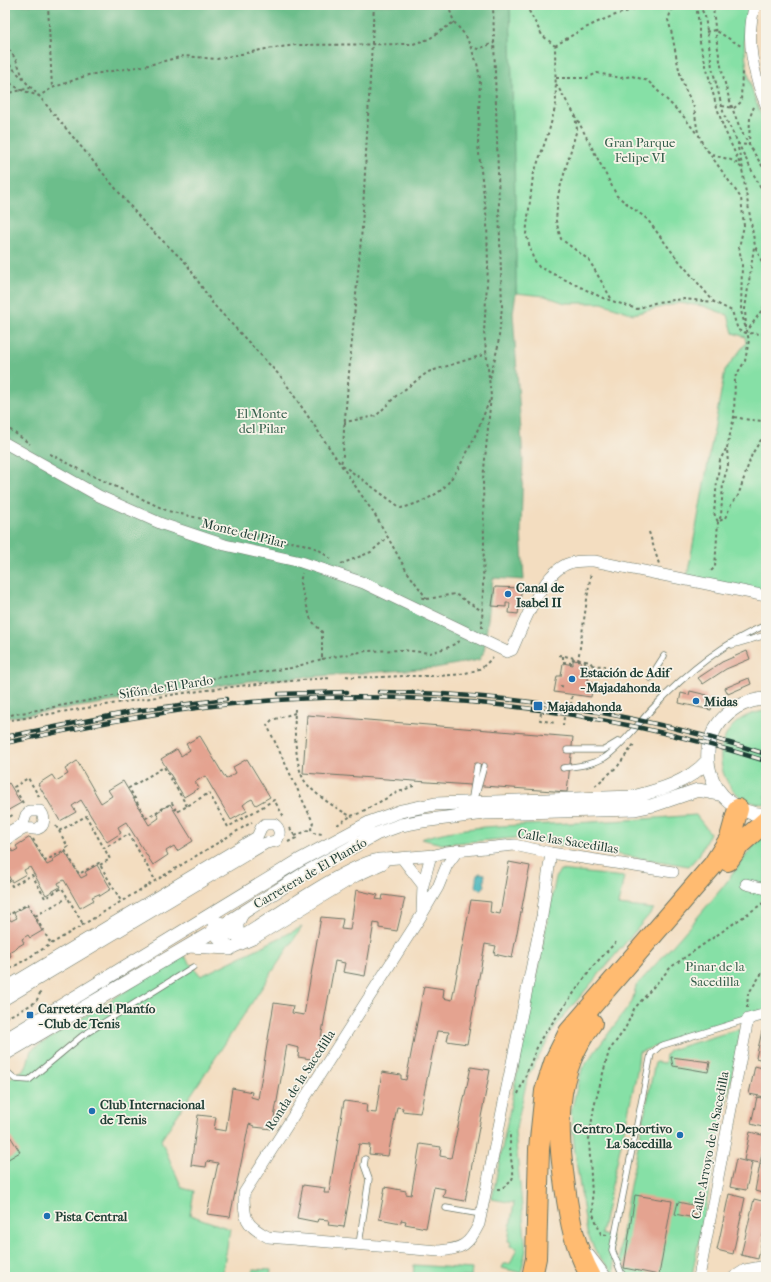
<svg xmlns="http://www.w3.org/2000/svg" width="771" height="1282" viewBox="0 0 771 1282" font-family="'IM FELL French Canon',serif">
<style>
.green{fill:#86e0a6;stroke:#528e6d}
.forest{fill:#6cbe8b;stroke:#467e60}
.water{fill:#46b6bc;stroke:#327a78}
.building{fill:#e4a390}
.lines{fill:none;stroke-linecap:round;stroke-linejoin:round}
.service-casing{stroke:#697565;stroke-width:7}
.minor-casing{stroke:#697565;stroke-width:12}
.tertiary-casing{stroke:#697565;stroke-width:14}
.motorway-casing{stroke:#697565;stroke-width:22}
.path{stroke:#697565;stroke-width:2;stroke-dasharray:3 3;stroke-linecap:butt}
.service{stroke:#fff;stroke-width:5.5}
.minor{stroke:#fff;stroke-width:11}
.tertiary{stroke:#fff;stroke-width:13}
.motorway{stroke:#ffbb71;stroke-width:20}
.rail-casing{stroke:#1f3d34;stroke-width:4.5}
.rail{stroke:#f7f3e8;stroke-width:3;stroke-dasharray:9;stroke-linecap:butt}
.poi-dot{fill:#1f6fb2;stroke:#f7f3e8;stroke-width:1.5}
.labels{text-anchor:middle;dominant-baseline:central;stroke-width:3.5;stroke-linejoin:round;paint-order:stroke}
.park-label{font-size:13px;fill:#345e4b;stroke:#f7f3e8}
.street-label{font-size:13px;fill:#1f3d34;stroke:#f7f3e8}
.poi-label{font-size:13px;font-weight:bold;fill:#1f3d34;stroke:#f7f3e8;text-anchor:start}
</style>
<rect width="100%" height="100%" fill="#f7f3e8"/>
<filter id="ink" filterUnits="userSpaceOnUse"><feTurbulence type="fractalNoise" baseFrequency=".025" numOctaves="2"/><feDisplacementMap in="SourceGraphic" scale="8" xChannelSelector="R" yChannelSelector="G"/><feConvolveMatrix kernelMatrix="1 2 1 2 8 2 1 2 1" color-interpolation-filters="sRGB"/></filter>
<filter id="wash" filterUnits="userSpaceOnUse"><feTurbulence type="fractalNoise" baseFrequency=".012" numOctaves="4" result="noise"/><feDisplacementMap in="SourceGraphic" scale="16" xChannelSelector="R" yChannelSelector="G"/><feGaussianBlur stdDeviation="0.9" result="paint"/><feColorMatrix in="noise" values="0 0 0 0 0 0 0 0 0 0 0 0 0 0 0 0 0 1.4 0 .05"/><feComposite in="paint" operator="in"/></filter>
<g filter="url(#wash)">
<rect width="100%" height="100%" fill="#f3ddc0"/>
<path class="green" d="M510 5H750C737 41 749 92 766 125V591L687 577 725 370 746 343 745 337 733 333 728 315 703 306 679 303 633 314 602 303H565L545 296 516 293Z
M766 711V804C713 806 699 718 766 711Z
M696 815 710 833 699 855 689 866 515 838 442 844 421 839C462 825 508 826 550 824 599 822 647 819 696 815Z
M766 832V1010L639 1052 637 1072 601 1234 611 1237 615 1275 597 1254 587 1233 575 1153 571 1111 582 1069 632 1002 636 986C663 956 691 926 717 894 734 874 747 851 766 832Z
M560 870 624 877 618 905 654 909 558 1023 528 1076 515 1132 526 1250 521 1273 502 1268 504 1264H510L517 1248 510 1246 511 1242 508 1241 514 1203 492 1199 556 877Z
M302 927 161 1140 182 1188 194 1191 190 1215 230 1229 222 1277H5V1082L26 1068 31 1050 183 955 201 976Z
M736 1030H741L692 1275 691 1277H629L624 1270 620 1262V1244L629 1191 655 1062 665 1063 666 1055 670 1050Z
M414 1265 472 1269 471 1277H413Z
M253 1269 271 1270 270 1277H252Z"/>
<path class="forest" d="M5 5H510L516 236V293L513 313 523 460 521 531 524 580 493 578 484 652 479 660 435 668 249 681 5 718Z"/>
<path class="water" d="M480 873 485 874 484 881 485 886 481 890 475 886 477 875Z"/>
<g id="blocks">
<path class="building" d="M766 18V49H765L764 22Z
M495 587 522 588 518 614 509 613 510 603H506V607L492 606Z
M747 651 750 659 726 669 703 684 698 678 722 662Z
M573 660 581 661V666L589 668 588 681 593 682 591 697 554 692 557 676H561L563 663 573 665Z
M749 678 751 684 728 694 725 688Z
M690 691 707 695 706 698 713 699 711 710 679 703 681 693 689 695Z
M307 715 573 737 567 792 303 773Z
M200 736 226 779 236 773 233 767 247 759 270 797 256 805 252 799 248 801 243 805 247 811 231 820 205 776 195 782 199 788 184 797 161 759 177 749 181 756 190 750 186 744Z
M77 761 101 803 112 796 108 790 123 781 149 825 159 818 156 813 170 804 193 841 177 851 174 846 166 851 168 855 153 865 126 822 118 827 121 833 107 842 81 800 72 806 76 812 60 821 38 784 52 775 56 781 68 774 65 769Z
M9 783 21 803 5 812V786Z
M30 837 47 865 53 862 52 860 65 852 81 878 87 875 85 872 97 865 111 889 100 896 99 894 92 897 94 900 80 908 64 880 58 883 60 887 46 895 30 867 24 870 26 874 12 882 5 870V853L11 849 13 852 18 849 16 846Z
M509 862 530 866 512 958 494 954 496 946 485 944 467 1044 447 1041 449 1032 437 1031 420 1113 402 1111 403 1108 397 1107 388 1156 369 1154 370 1145 359 1144 344 1227 328 1225 329 1220 318 1219 317 1222 297 1218 303 1185 325 1188 324 1193H329L344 1101 367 1104 366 1112 376 1113 382 1072 401 1075V1079L406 1080 424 986 444 989 443 998 452 1000 471 900 491 902 490 912 500 914Z
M356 890 378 895 376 899 382 900 383 895 405 898 397 931 379 928V924L374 923 365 976 343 972 345 963 335 961 317 1060 298 1057 299 1048 287 1045 272 1129 254 1127V1126L249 1124 230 1217 207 1214 218 1163 207 1161 206 1167 191 1165 198 1115 216 1117 214 1129 226 1131 232 1088 252 1092 251 1097 258 1099 274 1003 293 1006 292 1013 304 1015 321 917 343 919 341 929 350 930Z
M28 905 42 931 30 938 28 935 22 939 24 943 9 952 11 956 5 960V911L11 921 17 918 14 913Z
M762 1031 766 1032V1061L756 1058Z
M671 1057 710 1062 708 1072 673 1066Z
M755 1066 766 1069 765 1097 749 1094Z
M471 1067 490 1070 465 1201 443 1197 445 1189 434 1187 426 1228 405 1224 406 1221 401 1220V1223L379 1219 385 1187 406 1191V1194L411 1195 420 1144 441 1147 440 1156 451 1158Z
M757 1097 766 1099V1128L751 1124Z
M5 1128 20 1152 5 1161Z
M750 1132 766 1136 760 1163 744 1160Z
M736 1159 752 1163 746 1190 730 1187Z
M760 1164 766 1165V1194L755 1191Z
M729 1194 745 1198 733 1254 717 1250Z
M635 1195 672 1201 659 1275 624 1268Z
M754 1199 766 1202V1221L758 1259 741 1255Z
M678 1202 697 1206 694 1218 675 1214Z"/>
</g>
</g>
<g filter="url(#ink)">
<use href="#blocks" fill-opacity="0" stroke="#697565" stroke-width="1"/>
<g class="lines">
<defs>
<path id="service" d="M732 645 766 635
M650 678 664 656
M567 750H604L619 741
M563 768C578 766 591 765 604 758 620 748 638 724 651 710 684 675 722 643 766 625
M472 797 477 766
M474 802 484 766
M5 1070 15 1079 29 1080 82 1036 193 967
M446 1208 481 1214
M359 1244 369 1179 364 1165 365 1159
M623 1277 612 1250 651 1054 660 1046 748 1019"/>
<path id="minor" d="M755 5C745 37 753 75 766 105
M5 443 99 496 162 524 225 545 301 562 364 583 507 652 512 650C523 626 542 571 570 563 578 560 586 561 594 561L766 596
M5 834 23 824 26 815 30 811H40C45 816 46 826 37 829 33 830 29 827 24 829 18 831 11 837 5 841
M458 850 447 865 438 887 421 916 244 1193C244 1219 245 1225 268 1237L439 1251C462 1249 469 1245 479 1224L542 916 551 853
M402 858 423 885 422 912
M746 884 766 889
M423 885 431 855
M244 912 238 924V937L247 933C272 918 363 853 386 859L435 855 446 852 514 845 551 853 673 872
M187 947 230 949 253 939 356 876 382 864 386 859
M5 988 257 837 261 828 265 824H274C280 828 281 835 276 841L266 843 5 999
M589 1255 606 1277
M699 1277 748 1019 766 1014
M734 1277 745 1270 766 1266"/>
<path id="tertiary" d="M766 699C756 699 745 703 737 707 685 738 707 813 766 815
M220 923 216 934 230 949
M214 926 227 929 238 937
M5 1040 300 860 371 822 401 811 435 804 633 797C660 790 689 782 708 760
M5 1054 219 928 305 873 376 834 401 825 422 821 485 813 635 809 654 805 698 790 720 794"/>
<path id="motorway" d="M728 861 740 844 766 821
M532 1277 536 1258 539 1149 545 1091 555 1060 569 1032 713 865 730 838 738 809
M591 1277C574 1245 570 1222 565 1187 557 1126 553 1075 592 1023"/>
</defs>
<use href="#service" class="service-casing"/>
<use href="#minor" class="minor-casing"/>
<use href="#tertiary" class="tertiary-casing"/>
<use href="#motorway" class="motorway-casing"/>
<path class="path" d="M48 5 52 88
M374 5 362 228 344 429 343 455 341 464 401 508C415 505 438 496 447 484 466 461 479 427 490 399
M448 5 454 22 466 36 477 63 480 79 478 145 487 221 488 267 484 332 491 396 483 480 484 542 482 628
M530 5 529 11 542 35 555 46 556 104 549 131 533 176 526 234 533 258 539 267 570 282 603 298 637 309 657 302 683 299 714 302
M678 5 671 11 668 20C675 41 676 65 684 86 686 93 692 100 694 108 697 124 696 135 706 149 716 161 732 154 742 169L755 246 766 271
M696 5 699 24V38L715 101 723 126 740 164
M699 5 705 16 712 67 724 115 766 199
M713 5C716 47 724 94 742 132 749 146 758 159 766 172
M706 32 715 30 741 46
M5 45C15 55 20 68 24 81
M555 46C585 26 615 12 651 6 663 5 674 6 686 5
M470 47 478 49 494 43
M5 60 39 96 146 225 186 263 213 304 282 378 377 518 406 570 427 599 419 597
M556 78H587L597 73 621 78 632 76 648 81 684 117 697 134
M5 80 21 90 39 96 52 88 88 75 149 65 184 56 217 59 266 49 296 45 413 44 429 39 454 22
M556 84 575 115 577 129 558 195 556 221 561 239 589 260 612 300
M5 94 30 88
M722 106 734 108 741 102 742 70
M575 115 617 196 647 219 675 256 714 302 732 311 738 330 746 333 766 334
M737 144 749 145 750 117 755 104
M738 148 743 169
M707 150 741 198 744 226 739 247 742 264 741 311 749 340 745 361 735 377 734 417 727 448 728 465 723 483 721 516 718 522 715 567 709 573
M746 328 745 309 754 247
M746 333 766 304
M490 378 498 346 502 307 493 5
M734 417 750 420 766 421
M345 424V422L376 416 396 396 428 372 486 354
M5 426 30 444
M726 449 720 460 717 481 714 513 718 522 725 518 732 503 738 496 752 454 766 432
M50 454 93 476 168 511 207 520 231 531 264 538 303 544 318 549 333 561
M649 532 659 564
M341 564 371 552 388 537
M427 599 455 594 482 611
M559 655 575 658
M563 656V662L572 663 573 659 585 661V665L605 666
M322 659 366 651 402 650 430 653 449 647 460 641
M578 661 591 572
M585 661 590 662 593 666
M346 676C367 679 388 676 410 676 431 676 460 677 479 669 484 667 489 661 493 657
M560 686 565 687
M571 705 572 695
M295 709C294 727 295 765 304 780 311 792 338 810 351 816L360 813
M295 713 272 720 267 725 311 818 313 822 311 829 313 833 323 834
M541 713 540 720 555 723
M5 716 193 681 291 668 322 659V632L311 620 300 583 302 573
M5 721C114 704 222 684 332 678
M563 726 564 717
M595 786 618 766 634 744 633 743
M23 803 14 787 28 778 40 798
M187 806 164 767 129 788 146 818 172 803 177 812 209 793 228 827 274 800 284 817
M363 811 396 793 416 785
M5 820 14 814
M337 825 351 816
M56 826 59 831 86 816 104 848 129 834 155 880
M59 831 68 847 65 849
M295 836 311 829
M33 839 45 861 65 850 79 874 99 863 121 901
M288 842 296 838 290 828
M100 865 110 859 104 848
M5 874 12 886 32 875 45 898 62 888 83 924
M5 907 9 915 28 904 51 944
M35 916 67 898
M5 972 252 822
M747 1008 748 994 766 967
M5 1017 14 1014 36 1002 41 991
M518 1094 540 1040 594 965 616 942
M497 1189H500C518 1179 513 1176 511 1158 510 1149 510 1141 510 1132
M607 1235 601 1234 593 1214 589 1139 594 1107 609 1051 625 1029 634 1009 671 967 766 901"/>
<use href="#service" class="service"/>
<use href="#minor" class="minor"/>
<use href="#tertiary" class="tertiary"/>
<use href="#motorway" class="motorway"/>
<defs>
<path id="rail" d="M379 692C510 693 641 714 766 754
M279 694 347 692
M5 737 135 711 226 699
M5 743C83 727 162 710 242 703 418 686 597 708 766 761"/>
</defs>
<use href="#rail" class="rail-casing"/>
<use href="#rail" class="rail"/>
</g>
</g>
<g class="poi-dot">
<circle cx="508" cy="594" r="4"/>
<circle cx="572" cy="679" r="4"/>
<circle cx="696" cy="701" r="4"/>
<rect x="533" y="701" width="10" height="10" rx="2"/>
<rect x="26" y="1011" width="8" height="8" rx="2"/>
<circle cx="92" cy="1111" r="4"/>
<circle cx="680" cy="1135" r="4"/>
<circle cx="47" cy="1216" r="4"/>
</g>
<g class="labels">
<g class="park-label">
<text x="640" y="142">Gran Parque<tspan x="640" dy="15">Felipe VI</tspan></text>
<text x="262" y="413">El Monte<tspan x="262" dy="15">del Pilar</tspan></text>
<text x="715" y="966">Pinar de la<tspan x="715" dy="15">Sacedilla</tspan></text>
</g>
<g class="street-label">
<text transform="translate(244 533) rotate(14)">Monte del Pilar</text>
<text transform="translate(166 687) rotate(-9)">Sifón de El Pardo</text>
<text transform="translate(568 841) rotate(9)">Calle las Sacedillas</text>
<text transform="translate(310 873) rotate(-30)">Carretera de El Plantío</text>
<text transform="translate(300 1080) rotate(-57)">Ronda de la Sacedilla</text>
<text transform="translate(710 1145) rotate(-79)">Calle Arroyo de la Sacedilla</text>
</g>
<g class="poi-label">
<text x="516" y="587">Canal de<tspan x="516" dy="15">Isabel II</tspan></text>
<text x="580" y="672">Estación de Adif<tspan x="580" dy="15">- Majadahonda</tspan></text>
<text x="704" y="701">Midas</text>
<text x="547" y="706">Majadahonda</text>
<text x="38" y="1008">Carretera del Plantío<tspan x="38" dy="15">- Club de Tenis</tspan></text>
<text x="100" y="1104">Club Internacional<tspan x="100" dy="15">de Tenis</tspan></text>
<text x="672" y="1128" text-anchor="end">Centro Deportivo<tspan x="672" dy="15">La Sacedilla</tspan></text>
<text x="55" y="1216">Pista Central</text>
</g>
</g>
<rect width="771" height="1282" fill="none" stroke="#f7f3e8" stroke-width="20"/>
</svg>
